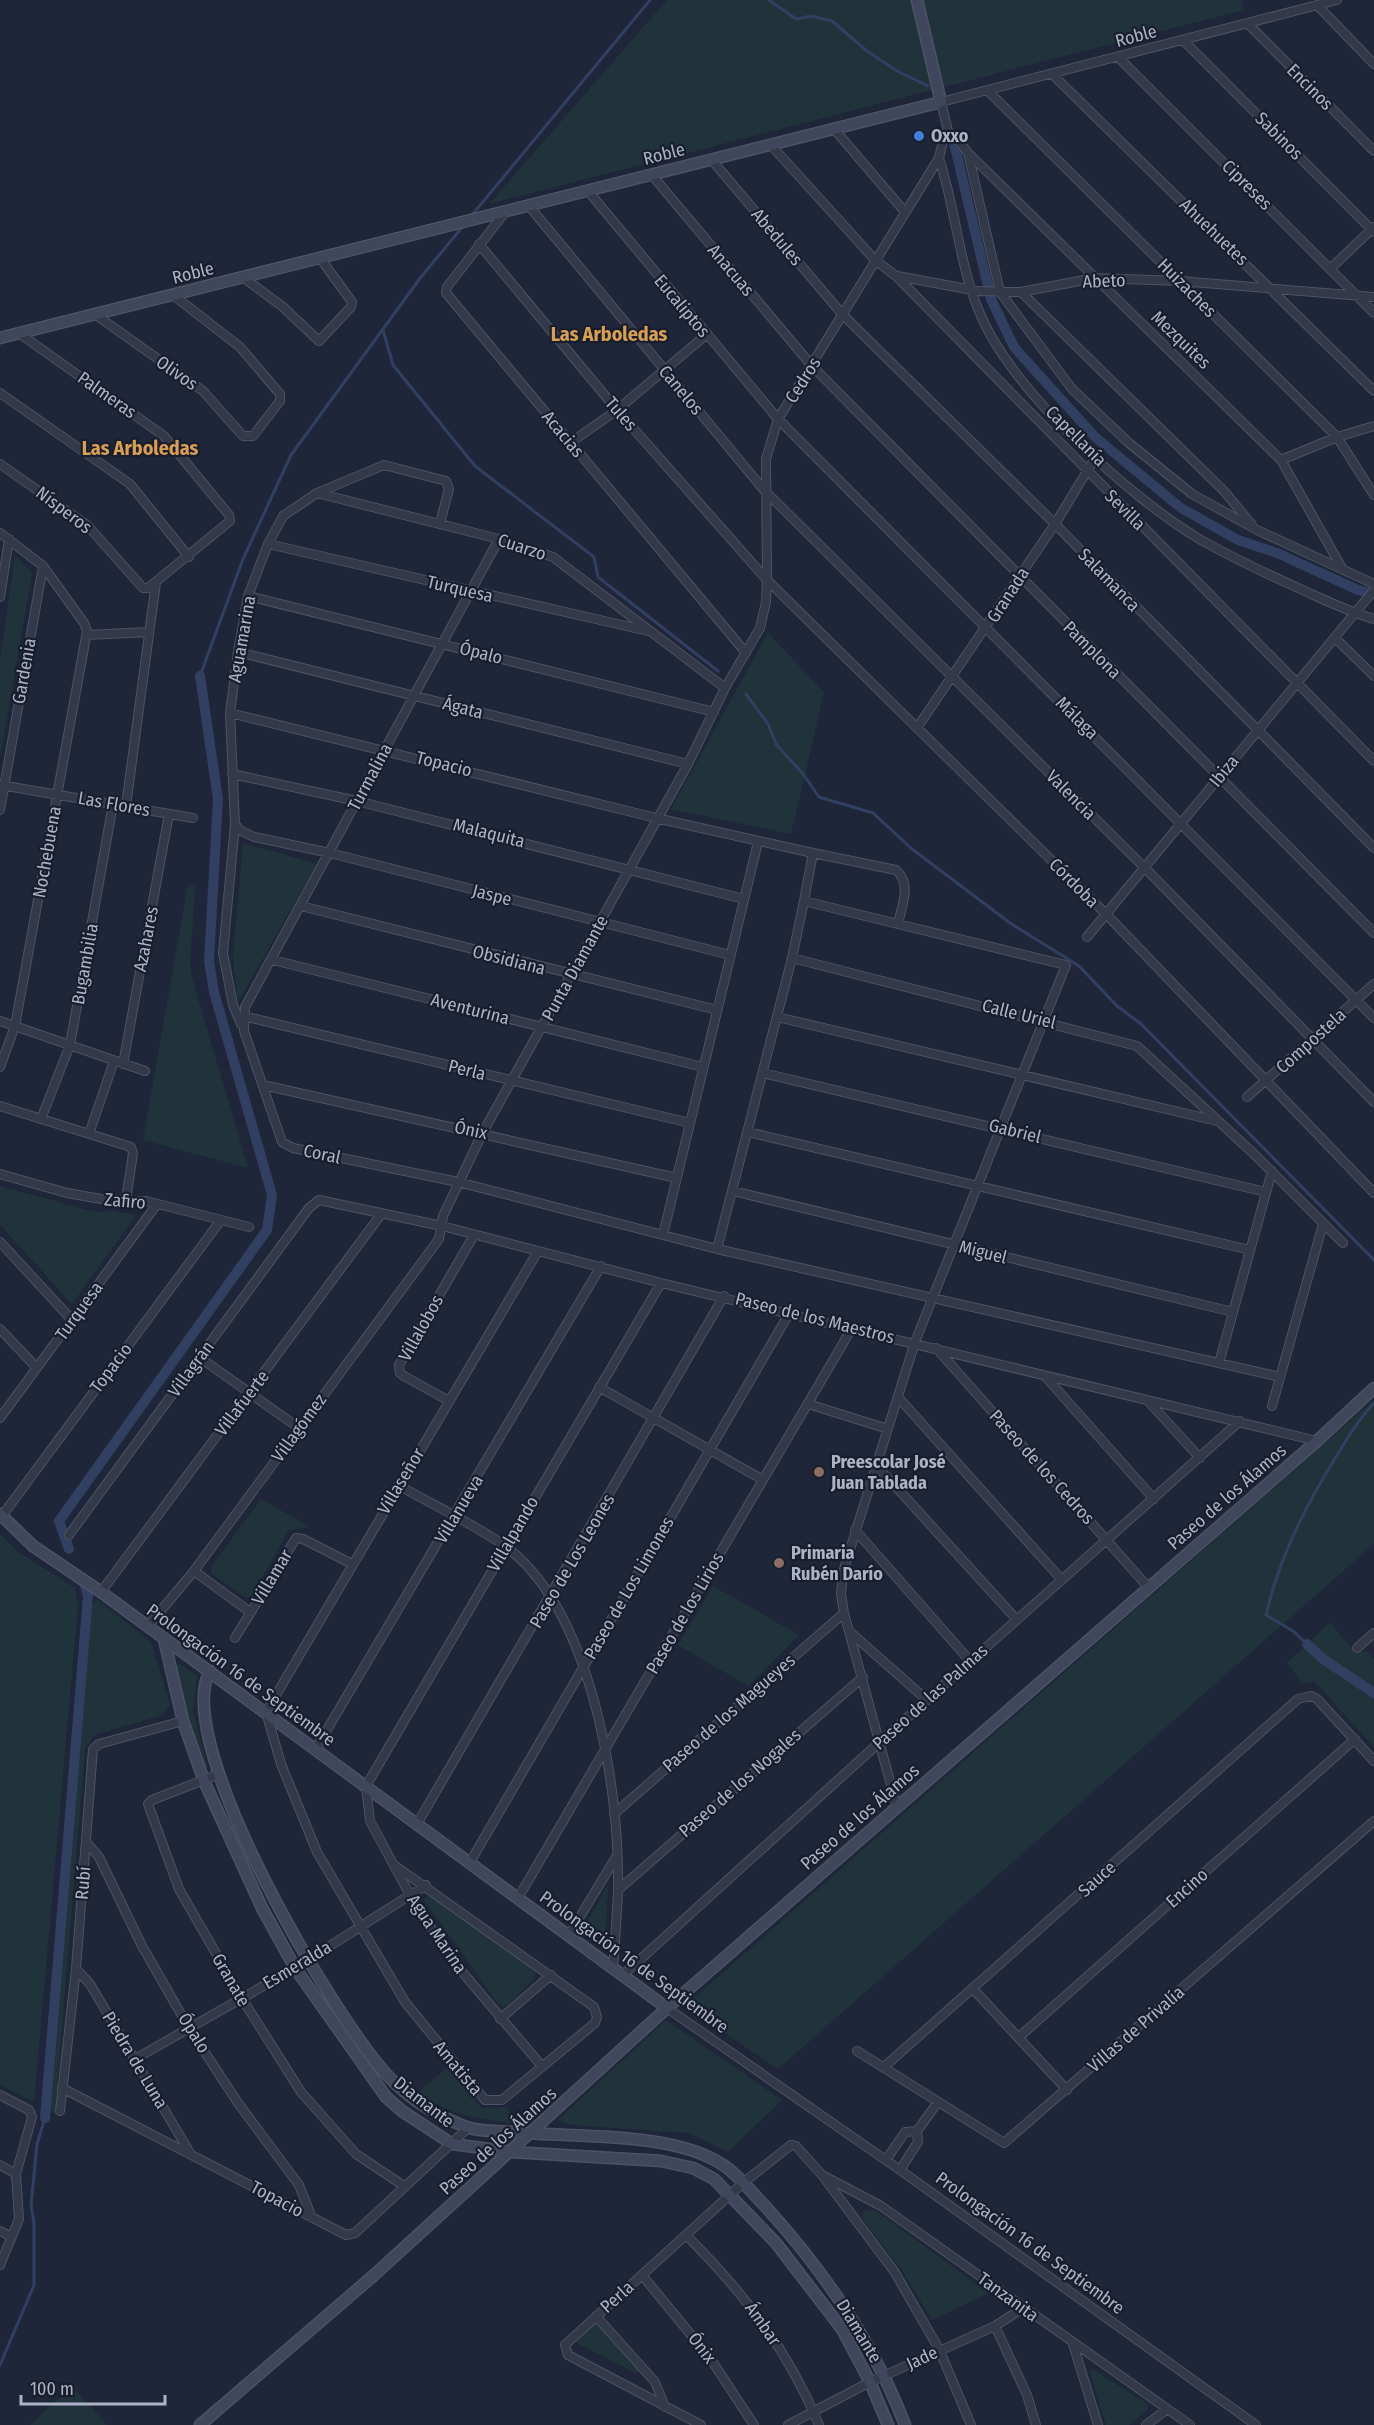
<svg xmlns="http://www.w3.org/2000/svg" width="1374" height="2425" viewBox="0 0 1374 2425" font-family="'Fira Sans Condensed',sans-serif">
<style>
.green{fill:#21333a}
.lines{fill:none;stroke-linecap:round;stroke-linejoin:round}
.stream{stroke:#313f61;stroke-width:3}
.canal{stroke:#313f61;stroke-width:10}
.street-casing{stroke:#4d5364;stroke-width:10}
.secondary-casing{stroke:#4d5364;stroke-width:13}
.street{stroke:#333949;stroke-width:8}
.secondary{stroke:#40475c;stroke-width:10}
.shop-dot{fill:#3f7fe0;stroke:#181e2d;stroke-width:2}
.education-dot{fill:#8d6e63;stroke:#181e2d;stroke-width:2}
.labels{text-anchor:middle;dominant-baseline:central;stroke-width:4.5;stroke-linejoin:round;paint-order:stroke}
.street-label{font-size:18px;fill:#adb3c6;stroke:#181e2d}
.poi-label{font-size:18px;font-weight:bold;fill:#adb3c6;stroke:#181e2d;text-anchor:start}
.neighbourhood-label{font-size:20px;font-weight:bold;fill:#d9a054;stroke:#181e2d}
</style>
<rect width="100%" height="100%" fill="#1f2639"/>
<path class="green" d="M667 0H1241L1244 10 489 204Z
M15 555 32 573 0 758V660Z
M768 633 824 692 791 834 671 809Z
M243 843 317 864 238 1002 233 958Z
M188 884 195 887 190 964 192 978 248 1168 143 1140Z
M0 1186 95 1212 113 1211 136 1215 72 1304 0 1225Z
M1374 1400V1544L778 2069 685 2006Z
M261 1499 310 1527 289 1530 251 1597H245L212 1574 211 1567Z
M0 1534 18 1552 75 1588 78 1605 34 2102 0 2085Z
M713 1586 799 1635 748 1686 678 1645Z
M97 1599 151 1642 170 1704 163 1715 94 1735 85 1748 55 2114 50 2110 92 1605Z
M1330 1622 1355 1653 1366 1651 1374 1659V1747L1314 1681 1303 1683 1287 1663Z
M179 1663 197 1676 193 1712 208 1768H201L175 1668Z
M608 1885 605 1943 584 1927Z
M431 1894 536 1971 535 1978 505 2007 499 2005 423 1899Z
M666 2020 782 2100 728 2152 689 2133 572 2125 558 2120Z
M447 2068 482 2108 505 2107 520 2124C484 2119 446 2117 419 2091Z
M869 2209 876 2211 989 2293 932 2320 901 2269 862 2218 864 2211Z
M593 2320 598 2322 640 2368 637 2374 577 2343 576 2337Z
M1092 2369 1148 2404V2410L1129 2425H1106L1090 2373Z
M72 2386 107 2425H30Z"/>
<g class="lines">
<path class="stream" d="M769 0 796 19 811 16 832 21 867 51 897 71 928 86
M472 215 650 0
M383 330 393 365 475 466 594 557 598 577 718 671
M200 676 243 559 291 455 421 277 464 225
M746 694 768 724 776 744 803 774 819 797 873 813 912 849 1010 923 1079 966 1117 1006 1141 1024 1374 1260
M1307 1644 1293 1631 1266 1615C1279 1559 1304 1509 1334 1460 1346 1440 1358 1420 1374 1403
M0 2365 34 2285V2223L31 2205 37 2144 45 2118"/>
<path class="canal" d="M954 143 991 299 1014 347 1095 437 1181 508 1238 540 1277 553 1358 590 1374 594
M69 1549 59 1521 267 1230 272 1195 214 992 209 961 218 799 200 676
M1307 1644 1323 1659 1374 1693
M45 2118 88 1596 85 1586"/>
<defs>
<path id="street" d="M1317 5 1374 64
M1247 23 1374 151
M1183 40 1374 232
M1118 57 1374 313
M1052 74 1374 391
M987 90 1337 437 1374 495
M834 129 905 212
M949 135 956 137 968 153 1281 460 1343 570
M949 135 941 102 1337 0
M770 144 875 260 896 276 1374 761
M968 153 1000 292 1072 389 1129 443 1192 494 1257 530 1374 584
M939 158C956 210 959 266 981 316 1014 392 1130 498 1201 540 1235 559 1271 576 1307 592 1329 602 1350 612 1374 619
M711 159 842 314 1055 524 1374 848
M651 174 812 366 1374 933
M588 191 778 419 1374 1018
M529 206 764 490 1146 869 1374 1102
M506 211 447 287 446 293 746 653
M479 244 617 410 767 580 1106 914 1374 1193
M1331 268 1374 227
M897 276 978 291 1021 292 1095 278 1180 281 1374 297
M244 278 283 307 319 341 351 307 352 302 320 258
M1021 292 1224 491 1252 525
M96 315 203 391 243 436H253L280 401V394L240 347 173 295
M0 393 130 484 189 557
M570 443 617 410 706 335
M1281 460 1337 437 1374 426
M0 464 87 525 143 588H148L230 521 229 515 164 436 20 334
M317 493 499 539 553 557 725 688
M440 523 449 489 446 481 384 465 317 493 283 516 268 544 248 596 238 652 230 713 235 824 241 831 254 837 330 853 730 955
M0 533 43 566 84 623 87 631 15 1026 0 1067
M499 539 245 1007 244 1031 282 1142 293 1148 458 1182 717 1249 1280 1377
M268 544 648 631
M248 596 714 712
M0 597 9 539
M87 635 149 632
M1336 639 1374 676
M238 652 688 764
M230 713 656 818 813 853 804 901 1066 965 915 1342 843 1572 841 1594 844 1613 897 1807
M917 728 1055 524 1095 458
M232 774 357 801 744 899
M0 785 193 818
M126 806 156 582
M0 810 43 566
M235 824 223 953 233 1005 241 1024
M813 853 896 870C912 884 902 905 898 924
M301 906 717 1010
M1087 937 1374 590
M792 958 1137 1046 1254 1154 1343 1243
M273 960 703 1067
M243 1016 690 1123
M777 1017 1217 1121
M0 1021 145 1071
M123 1064 169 814
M763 1073 1266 1192
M263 1085 677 1178
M1247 1097 1374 984
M0 1106 131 1147 133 1153 126 1200
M41 1119 70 1045 113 804
M748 1132 1250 1250
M89 1134 114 1061
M0 1174 67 1193 101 1199 146 1201 249 1227
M733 1191 1233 1312
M663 1235 758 842
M0 1242 72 1320
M717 1249 792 958 804 901
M0 1329 37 1368
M936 1348 1148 1587
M199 1357 299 1428
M1219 1363 1272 1171
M1044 1375 1154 1499
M599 1387 763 1480
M898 1397 1062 1580
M449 1401 404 1376 400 1373 399 1365 474 1235
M1148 1401 1200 1458
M808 1404 888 1429
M1272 1406 1323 1224
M0 1418 157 1204
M876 1465 1017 1620
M398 1485C433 1505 472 1523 505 1546 592 1610 620 1789 618 1890 617 1916 615 1942 613 1968
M2 1516 221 1220
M855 1530 970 1661
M69 1535 309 1208 319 1200 442 1226 661 1283 1317 1441
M194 1571 250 1612
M101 1592 382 1213
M147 1627 194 1571 439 1239 443 1216 483 1132 688 764 725 688 760 628 766 602 767 580 766 459 778 419 939 158 943 141 949 135
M850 1632 927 1700
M235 1638 296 1538 303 1539 352 1564
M1357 1648 1374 1633
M315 1750 601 1266
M219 1774 152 1800 148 1804 179 1889 241 1997 301 2092 356 2154 404 2186
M614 1814 844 1613
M417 1824 724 1296
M86 1842 99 1857 142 1946 189 2028 238 2103 299 2185 312 2218
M469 1864 790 1312
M394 1865 594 2007 597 2017 595 2023 502 2100H485L405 2002 317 1852 281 1764 266 1712 538 1251
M618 1890 863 1677
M518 1898 852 1328
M569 1935 616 1857
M76 1969 90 1984 190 2153
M623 1975 881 1741 1240 1421
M973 1989 1067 2090
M667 2008 900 2170 1256 2425
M500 2019 551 1975
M1019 2037 1355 1739
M857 2051 1004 2143 1374 1821
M135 2059 295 1968 426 1885
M541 2065 452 1960 411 1897 370 1821 366 1786 661 1283
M884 2067 1298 1699 1311 1696 1317 1699 1374 1761
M62 2088 346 2235 355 2233 468 2128
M0 2095 29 2110 32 2117 16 2174 19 2219 0 2265
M60 2111 76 1969 93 1749 99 1744 183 1721
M886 2160 905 2132 917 2131
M0 2165 16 2174
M900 2170 918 2142 917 2131 938 2102
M825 2179 894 2271 939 2349 971 2425
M0 2231 12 2237
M687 2236C744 2293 788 2350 819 2425
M642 2275 710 2358 754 2425
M596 2316 655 2382 665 2407
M995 2326 1027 2395 1036 2425
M1073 2344 1098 2425
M701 2425 568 2355 565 2345 743 2183 791 2145 796 2146 822 2175 881 2206 1190 2425
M788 2425 870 2382 995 2326 1023 2308
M1146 2425 1166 2410"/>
<path id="secondary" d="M0 338 941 102 917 0
M0 1514 33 1546 101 1592 667 2008
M164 1639 183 1721 204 1781 262 1908 295 1968 386 2097 402 2111 452 2144 512 2152 661 2161 693 2168 714 2179 776 2243 842 2329 870 2382 888 2425
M210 1671C170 1742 335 2020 389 2077 410 2099 435 2115 464 2126 478 2132 498 2131 514 2132 575 2138 668 2131 720 2163 737 2173 751 2192 765 2206 824 2271 874 2343 905 2425
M200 2425 373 2276 667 2008 1317 1441 1374 1388"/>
</defs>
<use href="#street" class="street-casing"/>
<use href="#secondary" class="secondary-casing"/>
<use href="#street" class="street"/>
<use href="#secondary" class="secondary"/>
</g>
<circle class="shop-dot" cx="919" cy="136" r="6"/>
<g class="education-dot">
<circle cx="819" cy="1472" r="6"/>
<circle cx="779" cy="1563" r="6"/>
</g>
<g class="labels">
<g class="street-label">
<text transform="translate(1136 36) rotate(-15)">Roble</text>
<text transform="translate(1310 87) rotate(45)">Encinos</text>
<text transform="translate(1279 136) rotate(45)">Sabinos</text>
<text transform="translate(664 154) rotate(-14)">Roble</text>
<text transform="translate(1247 185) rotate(45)">Cipreses</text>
<text transform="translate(1214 232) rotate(44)">Ahuehuetes</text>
<text transform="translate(777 237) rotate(50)">Abedules</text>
<text transform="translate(731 270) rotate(50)">Anacuas</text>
<text transform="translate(193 273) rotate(-14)">Roble</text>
<text transform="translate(1104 281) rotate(-2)">Abeto</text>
<text transform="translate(1187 288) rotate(45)">Huizaches</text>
<text transform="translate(682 306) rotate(50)">Eucaliptos</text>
<text transform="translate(1181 340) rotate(44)">Mezquites</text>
<text transform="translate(177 373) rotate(35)">Olivos</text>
<text transform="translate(803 380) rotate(-58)">Cedros</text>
<text transform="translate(681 390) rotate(50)">Canelos</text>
<text transform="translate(107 395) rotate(35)">Palmeras</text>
<text transform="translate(621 414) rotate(49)">Tules</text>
<text transform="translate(563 434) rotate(50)">Acacias</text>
<text transform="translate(1076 436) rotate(45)">Capellanía</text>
<text transform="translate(64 510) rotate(37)">Nísperos</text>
<text transform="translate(1125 510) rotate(45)">Sevilla</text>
<text transform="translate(522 547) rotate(18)">Cuarzo</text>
<text transform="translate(1109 580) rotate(46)">Salamanca</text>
<text transform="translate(460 589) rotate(13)">Turquesa</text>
<text transform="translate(1008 595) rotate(-57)">Granada</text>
<text transform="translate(242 639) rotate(-80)">Aguamarina</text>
<text transform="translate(1092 650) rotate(45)">Pamplona</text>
<text transform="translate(481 653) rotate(14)">Ópalo</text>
<text transform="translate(24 671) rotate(-80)">Gardenia</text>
<text transform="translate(463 708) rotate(14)">Ágata</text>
<text transform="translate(1077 718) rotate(45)">Málaga</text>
<text transform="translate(444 764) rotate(14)">Topacio</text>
<text transform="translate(1224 771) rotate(-51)">Ibiza</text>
<text transform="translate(370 777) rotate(-62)">Turmalina</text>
<text transform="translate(1071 795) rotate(45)">Valencia</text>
<text transform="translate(114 804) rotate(10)">Las Flores</text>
<text transform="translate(489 833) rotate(14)">Malaquita</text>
<text transform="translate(47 852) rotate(-80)">Nochebuena</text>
<text transform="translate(1074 883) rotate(45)">Córdoba</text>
<text transform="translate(492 895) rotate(14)">Jaspe</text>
<text transform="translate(146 939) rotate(-79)">Azahares</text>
<text transform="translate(509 960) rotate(14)">Obsidiana</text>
<text transform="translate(85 964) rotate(-80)">Bugambilia</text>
<text transform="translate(575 968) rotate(-61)">Punta Diamante</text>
<text transform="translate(470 1009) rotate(14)">Aventurina</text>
<text transform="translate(1019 1014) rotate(14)">Calle Uriel</text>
<text transform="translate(1311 1041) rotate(-42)">Compostela</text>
<text transform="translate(467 1070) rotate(14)">Perla</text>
<text transform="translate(471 1130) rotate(12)">Ónix</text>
<text transform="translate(1015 1131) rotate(14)">Gabriel</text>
<text transform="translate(322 1154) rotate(12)">Coral</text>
<text transform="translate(125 1201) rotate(5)">Zafiro</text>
<text transform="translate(983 1252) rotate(14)">Miguel</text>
<text transform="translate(79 1311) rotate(-54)">Turquesa</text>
<text transform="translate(815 1318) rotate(14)">Paseo de los Maestros</text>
<text transform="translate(421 1328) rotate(-61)">Villalobos</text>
<text transform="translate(111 1368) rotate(-53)">Topacio</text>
<text transform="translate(191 1369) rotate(-54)">Villagrán</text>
<text transform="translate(242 1403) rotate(-53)">Villafuerte</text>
<text transform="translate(299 1428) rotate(-54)">Villagómez</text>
<text transform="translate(1042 1467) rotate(48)">Paseo de los Cedros</text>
<text transform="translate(401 1481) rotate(-59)">Villaseñor</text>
<text transform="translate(1227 1497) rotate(-41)">Paseo de los Álamos</text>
<text transform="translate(459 1509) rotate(-59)">Villanueva</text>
<text transform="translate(513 1534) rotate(-60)">Villalpando</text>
<text transform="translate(572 1561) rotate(-60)">Paseo de Los Leones</text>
<text transform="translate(272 1577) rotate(-59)">Villamar</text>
<text transform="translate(629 1588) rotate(-60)">Paseo de Los Limones</text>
<text transform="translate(685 1613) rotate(-60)">Paseo de los Lirios</text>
<text transform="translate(241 1675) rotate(36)">Prolongación 16 de Septiembre</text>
<text transform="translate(930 1697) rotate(-42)">Paseo de las Palmas</text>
<text transform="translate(729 1713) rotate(-41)">Paseo de los Magueyes</text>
<text transform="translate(740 1783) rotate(-41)">Paseo de los Nogales</text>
<text transform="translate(860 1817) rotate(-41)">Paseo de los Álamos</text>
<text transform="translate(1097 1879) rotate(-42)">Sauce</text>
<text transform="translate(83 1883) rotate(-85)">Rubí</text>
<text transform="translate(1187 1888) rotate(-42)">Encino</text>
<text transform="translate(437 1934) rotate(56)">Agua Marina</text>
<text transform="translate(634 1962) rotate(36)">Prolongación 16 de Septiembre</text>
<text transform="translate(297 1965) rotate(-31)">Esmeralda</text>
<text transform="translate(231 1980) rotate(60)">Granate</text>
<text transform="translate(1136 2029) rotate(-41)">Villas de Privalía</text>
<text transform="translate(194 2033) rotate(58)">Ópalo</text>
<text transform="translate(135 2060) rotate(59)">Piedra de Luna</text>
<text transform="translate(458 2068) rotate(50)">Amatista</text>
<text transform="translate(424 2102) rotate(38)">Diamante</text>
<text transform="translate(498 2141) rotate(-42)">Paseo de los Álamos</text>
<text transform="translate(277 2199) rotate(28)">Topacio</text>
<text transform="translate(1030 2243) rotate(36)">Prolongación 16 de Septiembre</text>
<text transform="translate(617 2297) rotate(-42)">Perla</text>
<text transform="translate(1008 2297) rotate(36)">Tanzanita</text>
<text transform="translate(763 2324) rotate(55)">Ámbar</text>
<text transform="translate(859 2331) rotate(59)">Diamante</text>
<text transform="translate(702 2348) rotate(53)">Ónix</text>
<text transform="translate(922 2358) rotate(-25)">Jade</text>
</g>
<g class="poi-label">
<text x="931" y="136">Oxxo</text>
<text x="831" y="1462">Preescolar José<tspan x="831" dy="21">Juan Tablada</tspan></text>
<text x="791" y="1553">Primaria<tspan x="791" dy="21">Rubén Darío</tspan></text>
</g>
<g class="neighbourhood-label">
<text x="609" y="334">Las Arboledas</text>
<text x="140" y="448">Las Arboledas</text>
</g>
</g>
<path d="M21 2395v9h144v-9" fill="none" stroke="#adb3c6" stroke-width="3"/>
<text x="30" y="2395" font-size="18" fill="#adb3c6" stroke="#181e2d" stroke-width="4.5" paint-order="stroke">100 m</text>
</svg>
